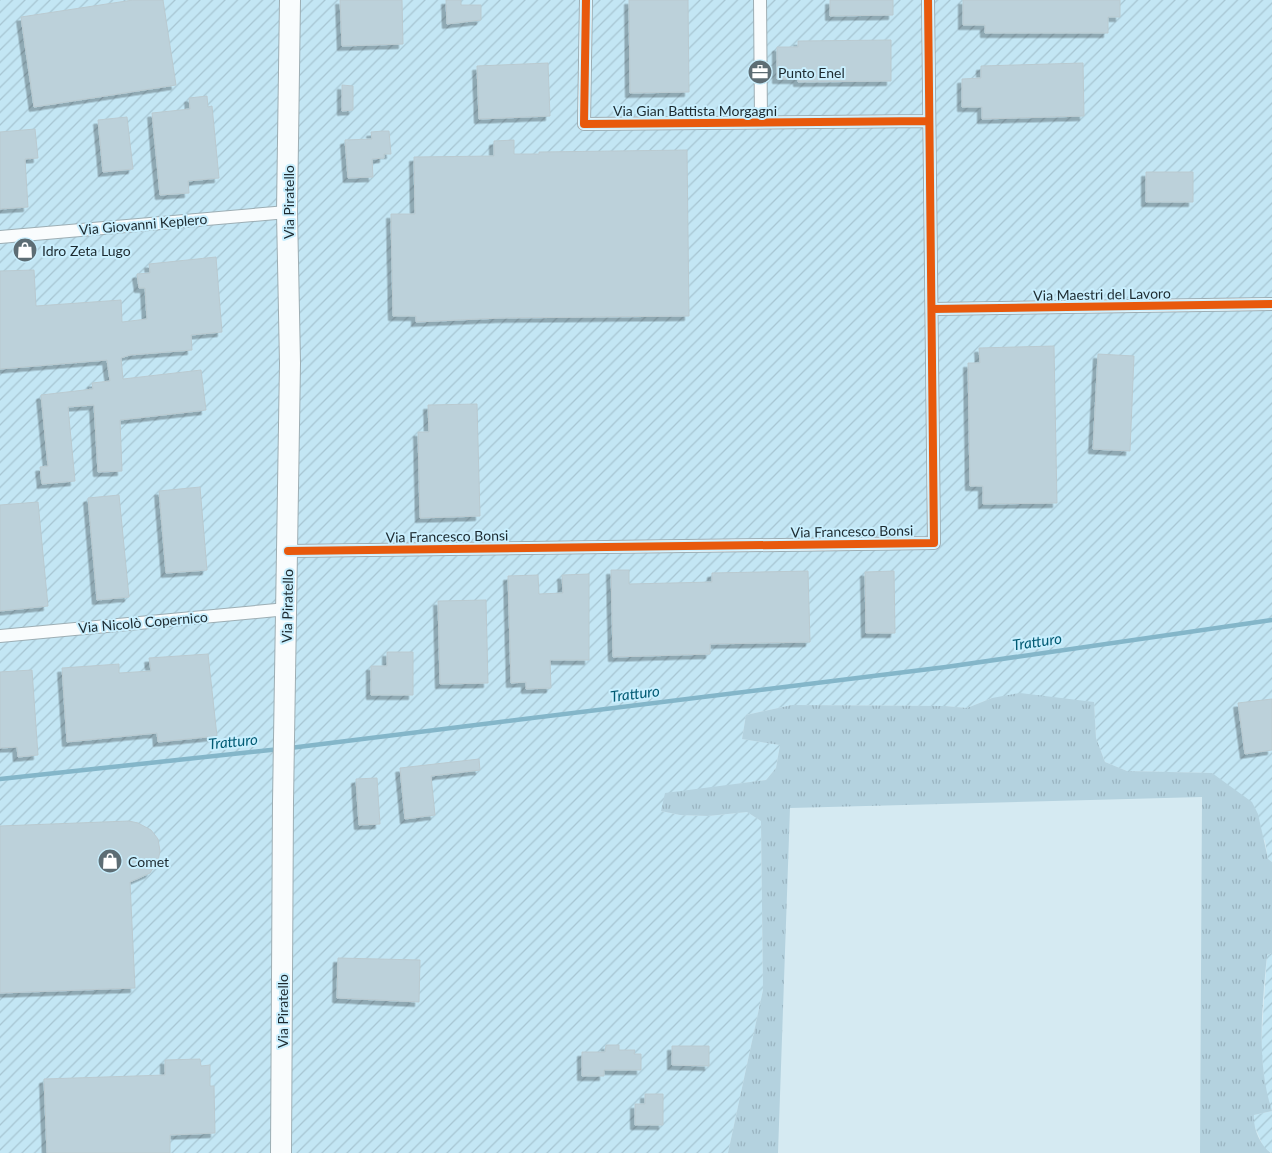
<svg xmlns="http://www.w3.org/2000/svg" width="1272" height="1153" viewBox="0 0 1272 1153" font-family="Lato,sans-serif">
<style>
.industrial{fill:url(#industrial-furrows)}
.grass{fill:url(#grass-tufts)}
.lines{fill:none;stroke-linecap:round;stroke-linejoin:round}
.stream{stroke:#84b6c9;stroke-width:4.5}
.building{fill:#bcd1da;stroke:#bacad0;filter:url(#shadow)}
.street-casing{stroke:#9daeb4;stroke-width:14}
.primary-casing{stroke:#9daeb4;stroke-width:22}
.street{stroke:#f9fcfd;stroke-width:12}
.primary{stroke:#f9fcfd;stroke-width:20}
.cycleway-casing{stroke:#c9effe;stroke-width:11}
.cycleway{stroke:#e8590c;stroke-width:8}
.labels{text-anchor:middle;dominant-baseline:central;stroke-width:4;stroke-linejoin:round;paint-order:stroke}
.poi-label{font-size:14px;fill:#1c2a30;stroke:#c9effe;text-anchor:start}
.street-label{font-size:14px;fill:#1c2a30;stroke:#c9effe}
.water-label{font-size:15px;font-style:italic;fill:#005a73;stroke:#c9effe}
</style>
<defs>
<pattern id="industrial-furrows" width="10" height="10" patternUnits="userSpaceOnUse" patternTransform="scale(1.25)"><rect width="10" height="10" fill="#c3e6f4"/><path d="M-1 1l2-2M0 10L10 0M9 11l2-2" fill="none" stroke="#a7c5d2"/></pattern>
<pattern id="grass-tufts" width="24" height="20" patternUnits="userSpaceOnUse" patternTransform="scale(1.25)"><rect width="24" height="20" fill="#b4d2df"/><path d="M3 7l-1-3M5 7V3M7 7l1-3M15 17l-1-3M17 17v-4M19 17l1-3" fill="none" stroke="#9ab4c0"/></pattern>
<filter id="shadow"><feDropShadow dx="-4.5" dy="4.5" stdDeviation="0" flood-color="#0004"/></filter>
</defs>
<rect width="100%" height="100%" fill="#d5eaf2"/>
<path class="industrial" d="M0 0H1272V862L1268 860 1265 841 1212 773 1127 771 1105 762 1096 738 1094 702 992 698 967 708 945 706 792 705 746 715 742 739 780 745 776 768 766 780 737 784 661 811 680 815 708 816 747 812 761 821 763 990 728 1153H0Z
M1272 953V1153L1264 1148 1254 1125V1115L1272 1111 1266 1095 1261 1049 1267 955Z"/>
<path class="grass" d="M1020 693 1094 702 1096 738 1105 762 1127 771 1212 773 1252 802 1258 814 1268 859 1272 862V953L1267 955C1262 1006 1256 1062 1272 1111L1254 1115C1253 1129 1260 1145 1271 1153H1200L1202 797 790 808 778 1153H728L763 990 761 821 747 812 708 816 680 815 661 811 665 793 766 780 776 768 780 745 742 739 746 715 792 705 945 706 967 708 992 698Z"/>
<g class="lines">
<path class="stream" d="M290 748 946 667 1272 620
M0 779 280 749"/>
</g>
<path class="building" d="M133 0H163L176 85 34 107 21 17Z
M340 0H402L403 44 342 46Z
M446 0H461V5H481V20L447 24Z
M629 0H688L689 92 630 93Z
M830 0H893V15L830 16Z
M963 0H1120V17H1108V33H985V25H963Z
M891 40V81L798 82V79H777V47H798V41Z
M548 63 550 116 479 119 477 66Z
M1083 63 1084 116 982 119V107H962V79L981 78V66Z
M342 85 353 86V110L342 111Z
M207 96 208 107 212 106 219 178 188 181 189 193 160 195 152 113 190 109 189 98Z
M127 117 133 169 103 172 98 120Z
M35 129 38 158 25 159 28 207 0 209V132Z
M383 131H389L391 154H384V158L372 159 373 177 348 178 345 140 372 139 371 132Z
M514 140V154H539V152L687 150 689 316 500 318 416 322V316H393L391 214H415L414 157 494 156V141Z
M1146 172H1193V202H1146Z
M216 257 222 332 191 335 192 350 130 355 121 358 123 379 201 370 206 410 120 420 122 471 98 472 94 405 68 407 75 481 42 484 40 467 48 466 41 395 93 389 92 383 110 381 107 360 0 369V271L34 270 36 306 121 300 122 322 147 319 145 288H139L137 274 150 273 149 264Z
M1054 346 1057 503 983 504V486H970L968 363H980L979 348Z
M1098 354 1134 356 1130 451 1093 449Z
M477 404 480 516 420 518 418 432H429L428 405Z
M200 487 207 570 166 573 159 491Z
M119 495 129 597 97 600 88 498Z
M38 502 48 606 0 611V505Z
M611 570H629V584L712 582V573L808 571 810 642 710 644V654L613 657Z
M894 571 895 633H866L865 572Z
M589 574V660H550L551 688 526 689V682L511 683 508 576 538 575 539 594 563 593 562 575Z
M486 600 488 683 440 684 438 601Z
M387 652H413V695H371V666H387Z
M208 654 217 736 158 742 157 733 67 742 62 668 119 664V673L151 671 149 658Z
M32 670 38 755 18 757 17 747 0 748V672Z
M1272 699V750L1245 754 1238 703Z
M479 759 480 770 431 776 435 815 405 819 400 768Z
M377 778 380 824 359 825 356 779Z
M129 821 138 823 151 830 158 839 160 851 158 861 150 873 130 882 135 988 0 993V826Z
M338 958 420 960 419 1002 337 998Z
M606 1045H619V1050H635L634 1054H641V1070H604V1076H582V1052H605Z
M672 1046H709V1066L672 1065Z
M200 1059 201 1066 210 1065V1086H214L215 1133 170 1135V1153H47L44 1079 165 1075V1060Z
M645 1094H663V1125H635V1104H645Z"/>
<g class="lines">
<defs>
<path id="street" d="M586 0 584 124 929 121
M760 0 761 122
M0 237 287 212
M932 309 1272 304
M288 551 934 543 928 0
M0 636 287 609"/>
<path id="primary" d="M281 1153 283 802 290 363 287 212 290 0"/>
</defs>
<use href="#street" class="street-casing"/>
<use href="#primary" class="primary-casing"/>
<use href="#street" class="street"/>
<use href="#primary" class="primary"/>
<defs>
<path id="cycleway" d="M586 0 584 124 929 121
M932 309 1272 304
M288 551 934 543 928 0"/>
</defs>
<use href="#cycleway" class="cycleway-casing"/>
<use href="#cycleway" class="cycleway"/>
</g>
<defs>
<symbol id="office-disc" viewBox="-11 -11 22 22"><circle r="9.5" fill="#5d6d74" stroke="#c9effe"/><path d="M-6-3h4V-5.5h4V-3h4V5H-6ZM-1-4.5V-3h2v-1.5ZM-6 0V1H6V0Z" fill="#fff"/></symbol>
<symbol id="shop-disc" viewBox="-11 -11 22 22"><circle r="9.5" fill="#5d6d74" stroke="#c9effe"/><path d="M-5-2.5h2.3a2.7 3.5 0 0 1 5.4 0H5L5.5 6h-11ZM-1.5-2.5h3a1.5 2.3 0 0 0-3 0Z" fill="#fff"/></symbol>
</defs>
<g fill-rule="evenodd">
<use href="#office-disc" x="746" y="58" width="28" height="28"/>
<use href="#shop-disc" x="11" y="236" width="28" height="28"/>
<use href="#shop-disc" x="96" y="847" width="28" height="28"/>
</g>
<g class="labels">
<g class="poi-label">
<text x="778" y="72">Punto Enel</text>
<text x="42" y="250">Idro Zeta Lugo</text>
<text x="128" y="861">Comet</text>
</g>
<g class="street-label">
<text x="695" y="110">Via Gian Battista Morgagni</text>
<text transform="translate(288 202) rotate(-90)">Via Piratello</text>
<text transform="translate(143 224) rotate(-5)">Via Giovanni Keplero</text>
<text transform="translate(1102 294) rotate(-1)">Via Maestri del Lavoro</text>
<text transform="translate(852 531) rotate(-1)">Via Francesco Bonsi</text>
<text transform="translate(447 536) rotate(-1)">Via Francesco Bonsi</text>
<text transform="translate(287 606) rotate(-89)">Via Piratello</text>
<text transform="translate(143 622) rotate(-5)">Via Nicolò Copernico</text>
<text transform="translate(282 1011) rotate(-90)">Via Piratello</text>
</g>
<g class="water-label">
<text transform="translate(1037 641) rotate(-8)">Tratturo</text>
<text transform="translate(635 693) rotate(-7)">Tratturo</text>
<text transform="translate(233 741) rotate(-6)">Tratturo</text>
</g>
</g>
</svg>
